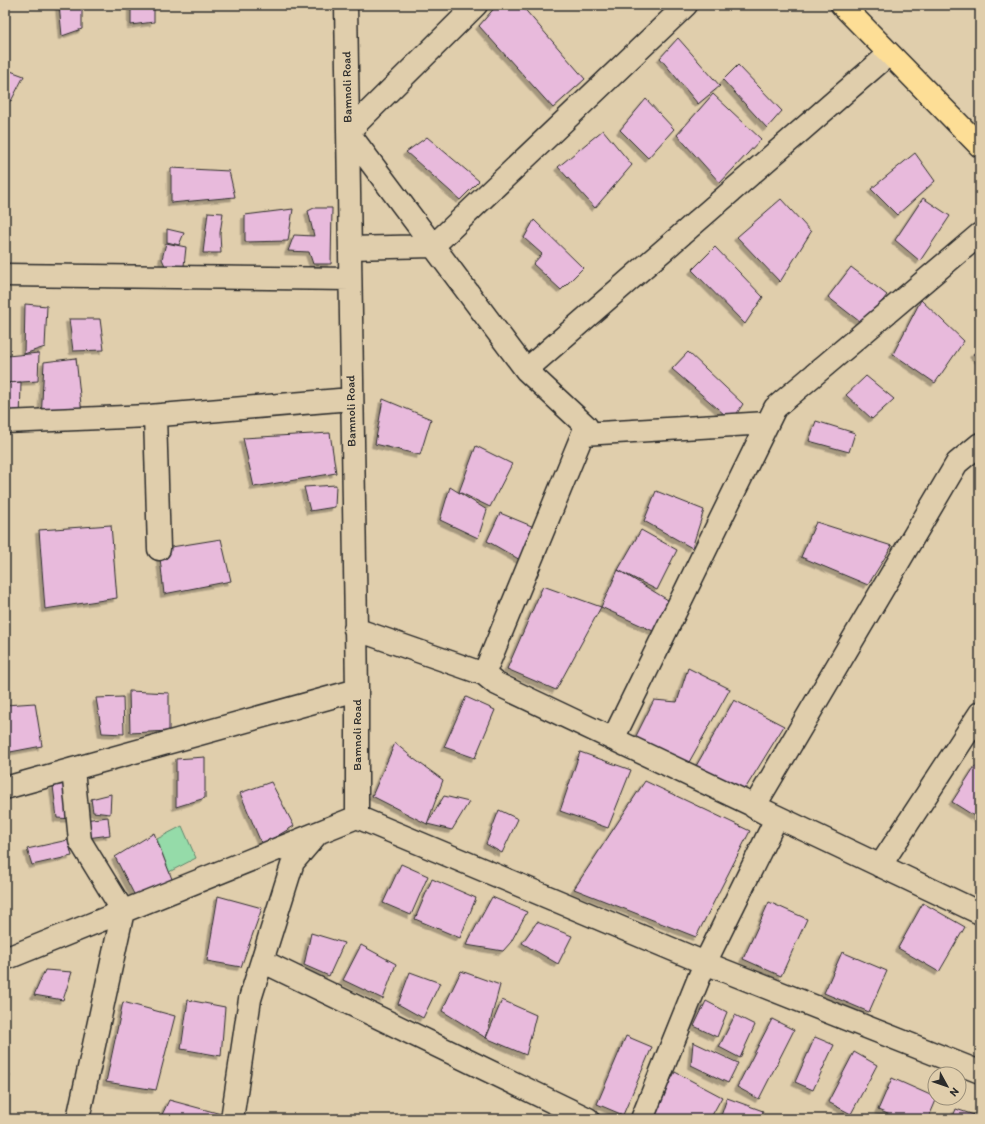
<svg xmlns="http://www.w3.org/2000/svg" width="985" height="1124" viewBox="0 0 985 1124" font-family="Itim,sans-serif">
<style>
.green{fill:#95dba9;stroke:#60836a}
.building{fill:#e8badc;stroke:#2b2b2b;filter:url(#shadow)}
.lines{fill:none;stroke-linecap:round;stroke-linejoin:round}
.minor-casing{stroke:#2b2b2b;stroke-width:25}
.major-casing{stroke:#2b2b2b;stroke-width:25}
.minor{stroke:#e0ceac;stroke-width:22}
.major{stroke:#fdde96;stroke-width:22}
.labels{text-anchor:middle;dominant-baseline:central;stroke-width:4;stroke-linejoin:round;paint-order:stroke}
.street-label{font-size:12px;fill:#2b2b2b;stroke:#e0ceac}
</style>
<defs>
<filter id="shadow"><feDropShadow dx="-3.5" dy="3.5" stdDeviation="0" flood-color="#0004"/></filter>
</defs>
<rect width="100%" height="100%" fill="#e0ceac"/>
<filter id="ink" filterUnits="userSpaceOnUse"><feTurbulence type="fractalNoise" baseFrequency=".025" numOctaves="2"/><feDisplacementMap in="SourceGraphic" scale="8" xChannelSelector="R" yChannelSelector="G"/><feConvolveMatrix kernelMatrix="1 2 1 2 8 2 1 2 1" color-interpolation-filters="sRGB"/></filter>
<g filter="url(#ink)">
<path class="green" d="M182 826 196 858 169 872 157 839Z"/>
<path class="building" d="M59 5H82V29L62 36Z
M131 5H154V22L131 25Z
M497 5H521L585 79 553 108 479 26Z
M678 38 720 86 698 104 660 58Z
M738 65 782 111 767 128 723 80Z
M5 69 24 76 11 101 5 98Z
M713 94 761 139 720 183 677 135Z
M646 99 674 129 648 158 620 130Z
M603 130 632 165 595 208 558 167Z
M427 137 479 181 460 200 406 152Z
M915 153 935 181 897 215 871 189Z
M171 168 229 171 235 197 171 203Z
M923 198 950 216 920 261 895 240Z
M781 199 811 232 780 282 737 237Z
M314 208H332L331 264H313L309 252 288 251 294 235 314 236 308 211Z
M293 209 288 241 245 242V215Z
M208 212 223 213 220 233 221 253H203Z
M534 220 583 268 561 290 533 264 542 254 524 238Z
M167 229 184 233 179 245 167 242Z
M166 243 186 247 184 266 167 270 162 259Z
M715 247 763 297 745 324 692 270Z
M851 267 887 295 864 325 828 297Z
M921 300 964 341 935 383 893 354Z
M25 304 47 306 45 347 24 354Z
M69 319H100L104 350 73 351Z
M980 347V361L973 354Z
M688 352 743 404 732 421 672 369Z
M39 353 38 381 6 383 7 356Z
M76 358 82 414 41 421 44 362Z
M866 376 894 399 872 419 846 395Z
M21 382 20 422 5 417V394L6 383Z
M383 399 431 419 420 455 375 444Z
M816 421 855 433 849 452 809 441Z
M330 433 336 473 254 487 243 438Z
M476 446 512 464 490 507 459 492Z
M336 485 335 507 310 511 304 487Z
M450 487 487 510 478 538 440 520Z
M656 491 704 510 692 548 644 521Z
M500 513 534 527 529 565 487 541Z
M816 522 892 546 868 585 801 557Z
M111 525 117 598 45 609 39 530Z
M641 530 677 550 657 590 618 570Z
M221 539 231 581 164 594 159 549Z
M618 570 678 606 664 636 601 607Z
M543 586 601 607 556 690 507 669Z
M688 668 730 689 688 764 634 740 654 700 677 702Z
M129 691 169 693V731L130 733Z
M123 697 124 734 102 733 96 698Z
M466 697 495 710 475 758 444 747Z
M734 700 784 726 745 789 696 766Z
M35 703 42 746 5 753V705Z
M395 743 414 759 443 780 427 824 372 796Z
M580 752 631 770 608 828 560 811Z
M205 757V798L176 807V759Z
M975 766 980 770 979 819 952 802Z
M645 781 750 831 696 937 574 889Z
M271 782 294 826 262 845 240 793Z
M66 784 73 819 57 818 53 786Z
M111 794 110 814 93 812 91 799Z
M444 796 469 802 452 830 427 824Z
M499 810 518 819 502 853 486 844Z
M108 817 110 835 87 838 84 820Z
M154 833 172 879 135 896 115 857Z
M68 840 72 856 32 865 27 849Z
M401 864 428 876 411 915 383 903Z
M432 879 476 898 460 938 415 919Z
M218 896 262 908 241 967 207 961Z
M492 897 527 912 511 942 503 951 466 945Z
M769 902 807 919 781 976 743 959Z
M923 903 965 927 939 972 898 948Z
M537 922 572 936 558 964 522 943Z
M311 933 344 943 329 976 304 965Z
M361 945 396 964 383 999 343 980Z
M842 952 887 971 869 1012 824 993Z
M45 970 72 972 63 1000 34 995Z
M461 971 500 985 486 1038 442 1011Z
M410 972 440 983 423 1018 398 1004Z
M188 1000 225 1007 221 1056 181 1049Z
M502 1000 536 1015 526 1055 486 1038Z
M706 1001 727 1012 717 1037 694 1026Z
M123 1002 175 1016 156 1090 106 1082Z
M735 1015 755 1025 740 1058 719 1047Z
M772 1019 794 1030 759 1099 737 1087Z
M626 1036 652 1047 623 1115 597 1104Z
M815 1037 834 1045 813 1090 795 1082Z
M693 1042 738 1063 728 1083 691 1065Z
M854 1052 877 1065 851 1114 828 1102Z
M675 1072 722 1097 710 1119H650Z
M5 1073 10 1074 5 1118Z
M892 1078 937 1098 928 1119H900L878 1110Z
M727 1098 763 1111 760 1119H720Z
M169 1100 221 1114 220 1119H160Z
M956 1109 980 1117 979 1119H952Z"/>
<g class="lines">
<defs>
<path id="minor" d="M346 5 357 690V817
M476 5 348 132 526 370 586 426 484 674 495 683 980 913
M350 248 433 246 686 5
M5 275 350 279
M526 370 889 54
M155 416 159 549
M5 422 149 416 351 399
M583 434 767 423
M980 444 957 463 754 807 776 819 705 963 980 1072
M355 629 484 674
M613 739 775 408 980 234
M73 769 80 841 123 911 78 1119
M5 788 357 690
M880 866 980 713
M5 959 357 817 705 963 642 1119
M262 961 588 1119
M232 1119 250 999 293 862 317 834"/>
<path id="major" d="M842 5 980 146"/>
</defs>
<use href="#minor" class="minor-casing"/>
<use href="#major" class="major-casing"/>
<use href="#minor" class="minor"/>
<use href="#major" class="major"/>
</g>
</g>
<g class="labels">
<g class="street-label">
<text transform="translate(347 87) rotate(-91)">Bamnoli Road</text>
<text transform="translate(351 411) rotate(-91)">Bamnoli Road</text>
<text transform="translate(357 735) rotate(-90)">Bamnoli Road</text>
</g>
</g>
<rect width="985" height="1124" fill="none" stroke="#e0ceac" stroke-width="20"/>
<rect x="10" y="10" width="965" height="1104" fill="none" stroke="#2b2b2b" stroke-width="1.5" filter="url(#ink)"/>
<g transform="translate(947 1086) rotate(130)"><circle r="19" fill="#e0ceac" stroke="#988d78"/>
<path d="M0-3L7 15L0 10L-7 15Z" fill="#2b2b2b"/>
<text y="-6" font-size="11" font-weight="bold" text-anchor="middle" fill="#2b2b2b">N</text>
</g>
</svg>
